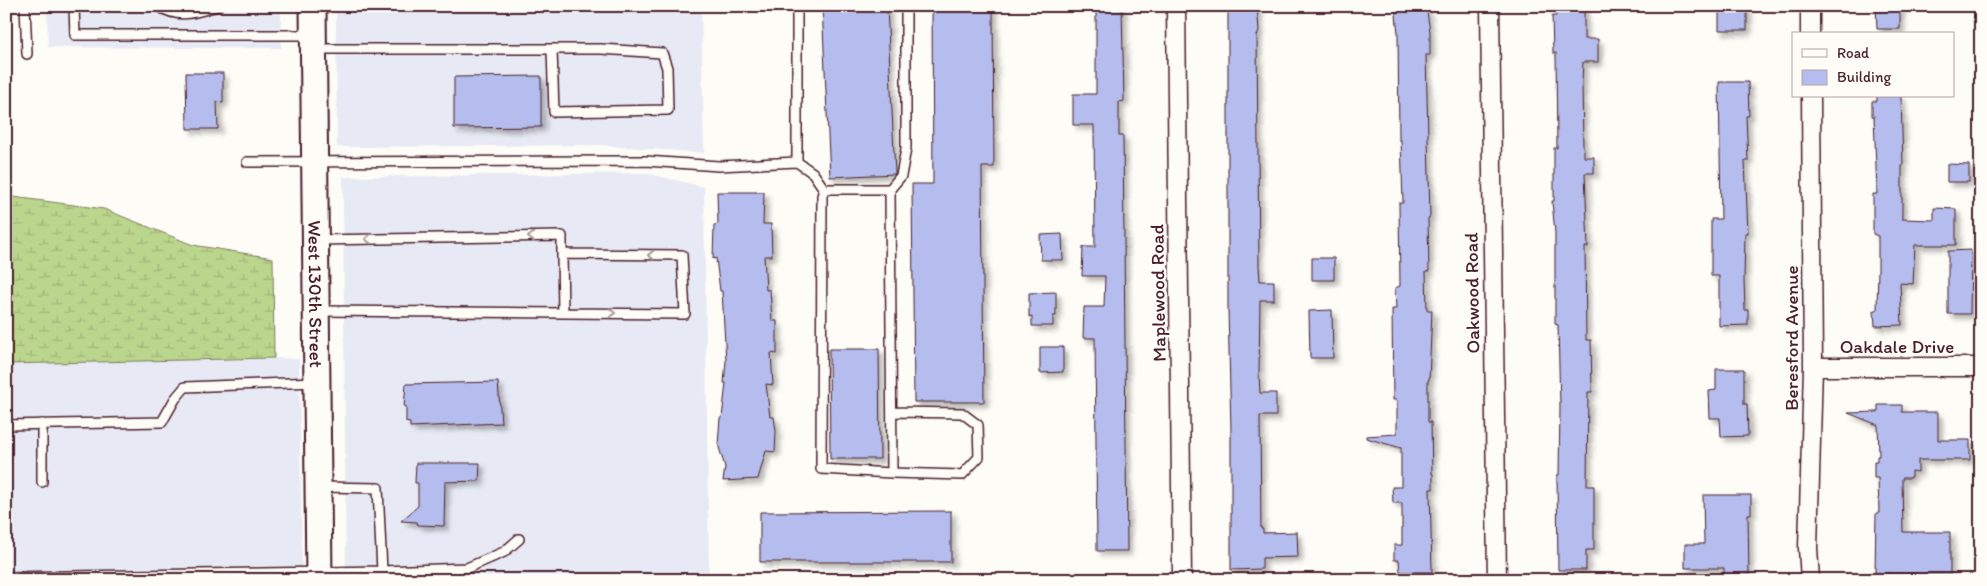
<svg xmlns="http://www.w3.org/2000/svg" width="1987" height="586" viewBox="0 0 1987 586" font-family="Itim,sans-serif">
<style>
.built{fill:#e7e9f4}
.wetland{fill:url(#wetland-marsh);stroke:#827a5c}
.building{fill:#b4bdee;stroke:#4a1f2b;filter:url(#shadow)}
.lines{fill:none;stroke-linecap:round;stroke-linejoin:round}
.lane-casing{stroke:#4a1f2b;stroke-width:12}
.street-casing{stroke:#4a1f2b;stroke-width:21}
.secondary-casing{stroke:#4a1f2b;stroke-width:29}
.lane{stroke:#fdfcf7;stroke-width:9}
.street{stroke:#fdfcf7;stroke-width:18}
.secondary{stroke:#fdfcf7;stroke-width:25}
.oneway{stroke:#ac999b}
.labels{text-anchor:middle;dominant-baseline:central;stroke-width:5;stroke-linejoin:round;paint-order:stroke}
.street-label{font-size:19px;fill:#4a1f2b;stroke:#fdfcf7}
</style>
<defs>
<pattern id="wetland-marsh" width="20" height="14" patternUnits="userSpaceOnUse" patternTransform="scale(1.25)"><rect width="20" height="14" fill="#bad58c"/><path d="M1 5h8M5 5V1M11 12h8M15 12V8" fill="none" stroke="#a1b679"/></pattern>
<filter id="shadow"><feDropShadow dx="4.5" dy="4.5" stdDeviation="2.5" flood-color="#0004"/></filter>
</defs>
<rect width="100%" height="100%" fill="#fdfcf7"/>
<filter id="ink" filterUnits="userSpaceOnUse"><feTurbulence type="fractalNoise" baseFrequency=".02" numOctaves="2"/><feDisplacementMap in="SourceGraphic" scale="10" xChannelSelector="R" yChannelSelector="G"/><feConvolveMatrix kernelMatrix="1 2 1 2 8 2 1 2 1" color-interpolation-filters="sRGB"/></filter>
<g filter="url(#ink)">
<path class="built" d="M47 6H281V48L48 47Z
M336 6H701L704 153 598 145 337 147Z
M645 173 704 187 709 580H346L343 177Z
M274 358 299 359 302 580H6V364Z"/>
<path class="wetland" d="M6 196 104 209 193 245 273 258 274 358 6 364Z"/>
<path class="building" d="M822 6H887L895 174 830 177Z
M932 6H993L994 167H982L984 402H914L912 184H933Z
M1096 6H1122L1124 101 1119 102V136H1123L1127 551H1097L1095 338H1083L1084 307H1104L1105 276H1082L1083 247H1095L1094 125H1073V94H1096Z
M1228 6H1257L1259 30 1257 36 1259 266 1260 281H1274V300H1260L1259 375 1260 393H1276V416H1260L1261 529H1263V533L1297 532 1298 557 1262 558V569L1231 570V430L1228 309Z
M1395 6H1426L1430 31V55H1426L1430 217 1428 218 1429 271 1426 272 1427 310H1432L1429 380H1428V422H1431L1432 474H1433V489H1430L1432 572H1400L1399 560H1394V545H1402V503H1393L1392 487H1401V448L1366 438V436L1397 434V400H1393L1392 309H1396L1395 288 1400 286 1399 203H1403L1401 140H1399L1398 33Z
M1556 6H1584V39H1598V62H1583L1582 82 1583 148H1584V157H1594V173H1585L1588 247H1585L1586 340H1591L1592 392H1588L1587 486H1594V550H1586V570H1558L1557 475H1559L1560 407 1558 325 1555 324V233L1552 201H1554V148H1557L1556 53H1553L1552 16H1556Z
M1719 6H1747V30H1719Z
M1876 6H1900V29H1877Z
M186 73H223V103L217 102 218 129H187Z
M541 76V127L454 128V77Z
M1719 82H1748L1749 116H1746L1748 161H1745L1748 233H1745L1744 280 1745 310H1748V325L1719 326V276H1711V219H1721Z
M1877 96H1901L1903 166H1902V219L1934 220V208L1956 209V245H1915L1913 284 1900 283 1902 325 1875 326 1874 310H1877L1878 268V236L1873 234V194H1877L1874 116H1872V101H1877Z
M1947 164 1969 165V182H1947Z
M717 192H764L763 224H771L772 256H764L766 290H770L772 321H777V354L771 353 773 385 766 384 770 417H774L776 431 775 452 766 451 758 479 723 481 725 467 718 444 720 418H722L726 383H724L726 361 722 291H720L716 258 713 259 714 225 718 224Z
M1062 234 1063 260H1041L1040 235Z
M1971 250 1970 314H1948V251Z
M1312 258H1334V280H1312Z
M1056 292V316H1053V326H1032V316L1029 317V293Z
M1332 310 1333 358H1310L1309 311Z
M1040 347H1063V372L1040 373Z
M829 349H879L880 459H830Z
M1716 369H1744V404H1747L1748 436 1721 437 1720 418H1710L1709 391 1716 390Z
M498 382 501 423 410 427V423L406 422V406L404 407 406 384Z
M1878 405H1902V412H1938V440H1970V460H1918V472L1911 471V478H1902L1903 532H1950V575L1875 573 1876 513H1879L1878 478H1874V461H1877V456H1879L1878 425 1848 413 1878 412Z
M416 463H480L479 481 445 482 444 526 418 525 417 522 401 521 418 506V483H415Z
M1703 495H1751V514H1748L1749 575H1724V568H1685V544H1704Z
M951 511V562H760V512Z"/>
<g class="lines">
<defs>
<path id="lane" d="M25 6 27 54
M74 6 75 35H313
M158 6C181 20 194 12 218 6
M314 49H601L662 53 667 68 668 110 554 112 552 49
M247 162 646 161 719 166 797 162 813 173 824 189 822 196 821 469 892 473 890 189 901 176 906 149V6
M797 162V6
M824 189H890
M317 240 562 236V254
M317 311 685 314 682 255 562 254 563 313
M892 412 962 413 978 425 979 457 962 475 892 473
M42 424V482
M6 425 162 422 175 399 185 387 316 382
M382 571 467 568 504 552 519 539
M6 577 382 571 378 488 320 487"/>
<path id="street" d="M1176 6 1182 580
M1490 6 1497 580
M1810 6V34
M1813 367H1981
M1810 580 1808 548 1813 367 1811 96"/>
<g id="secondary">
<path id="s1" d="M313 6 319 580"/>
</g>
</defs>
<use href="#lane" class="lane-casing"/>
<use href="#street" class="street-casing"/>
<use href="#secondary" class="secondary-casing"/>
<use href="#lane" class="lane"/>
<use href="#street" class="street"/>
<use href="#secondary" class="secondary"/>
</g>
<defs><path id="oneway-chevron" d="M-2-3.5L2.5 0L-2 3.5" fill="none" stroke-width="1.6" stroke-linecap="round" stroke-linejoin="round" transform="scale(1.25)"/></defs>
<g class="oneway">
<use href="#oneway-chevron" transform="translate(531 237) rotate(179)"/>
<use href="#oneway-chevron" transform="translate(368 239) rotate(179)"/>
<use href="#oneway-chevron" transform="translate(651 255) rotate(-180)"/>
<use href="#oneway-chevron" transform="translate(612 313)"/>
</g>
</g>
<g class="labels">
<g class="street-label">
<text stroke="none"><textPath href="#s1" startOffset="288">West 130th Street</textPath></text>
<text transform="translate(1158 293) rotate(-91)">Maplewood Road</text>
<text transform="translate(1472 293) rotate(-91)">Oakwood Road</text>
<text transform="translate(1791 338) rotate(-90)">Beresford Avenue</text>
<text x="1897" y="346">Oakdale Drive</text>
</g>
</g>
<rect width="1987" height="586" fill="none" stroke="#fdfcf7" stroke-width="25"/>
<rect x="12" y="12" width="1962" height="561" fill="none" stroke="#4a1f2b" stroke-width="2" filter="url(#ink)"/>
<rect x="1792" y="32" width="162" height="65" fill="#fdfcf7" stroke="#b5a4a5"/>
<rect x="1802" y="49" width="25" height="8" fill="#fdfcf7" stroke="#b5a4a5"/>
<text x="1837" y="58" font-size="15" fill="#4a1f2b">Road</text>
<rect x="1802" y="70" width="25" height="15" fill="#b4bdee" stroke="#b5a4a5"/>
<text x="1837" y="82" font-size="15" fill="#4a1f2b">Building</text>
</svg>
